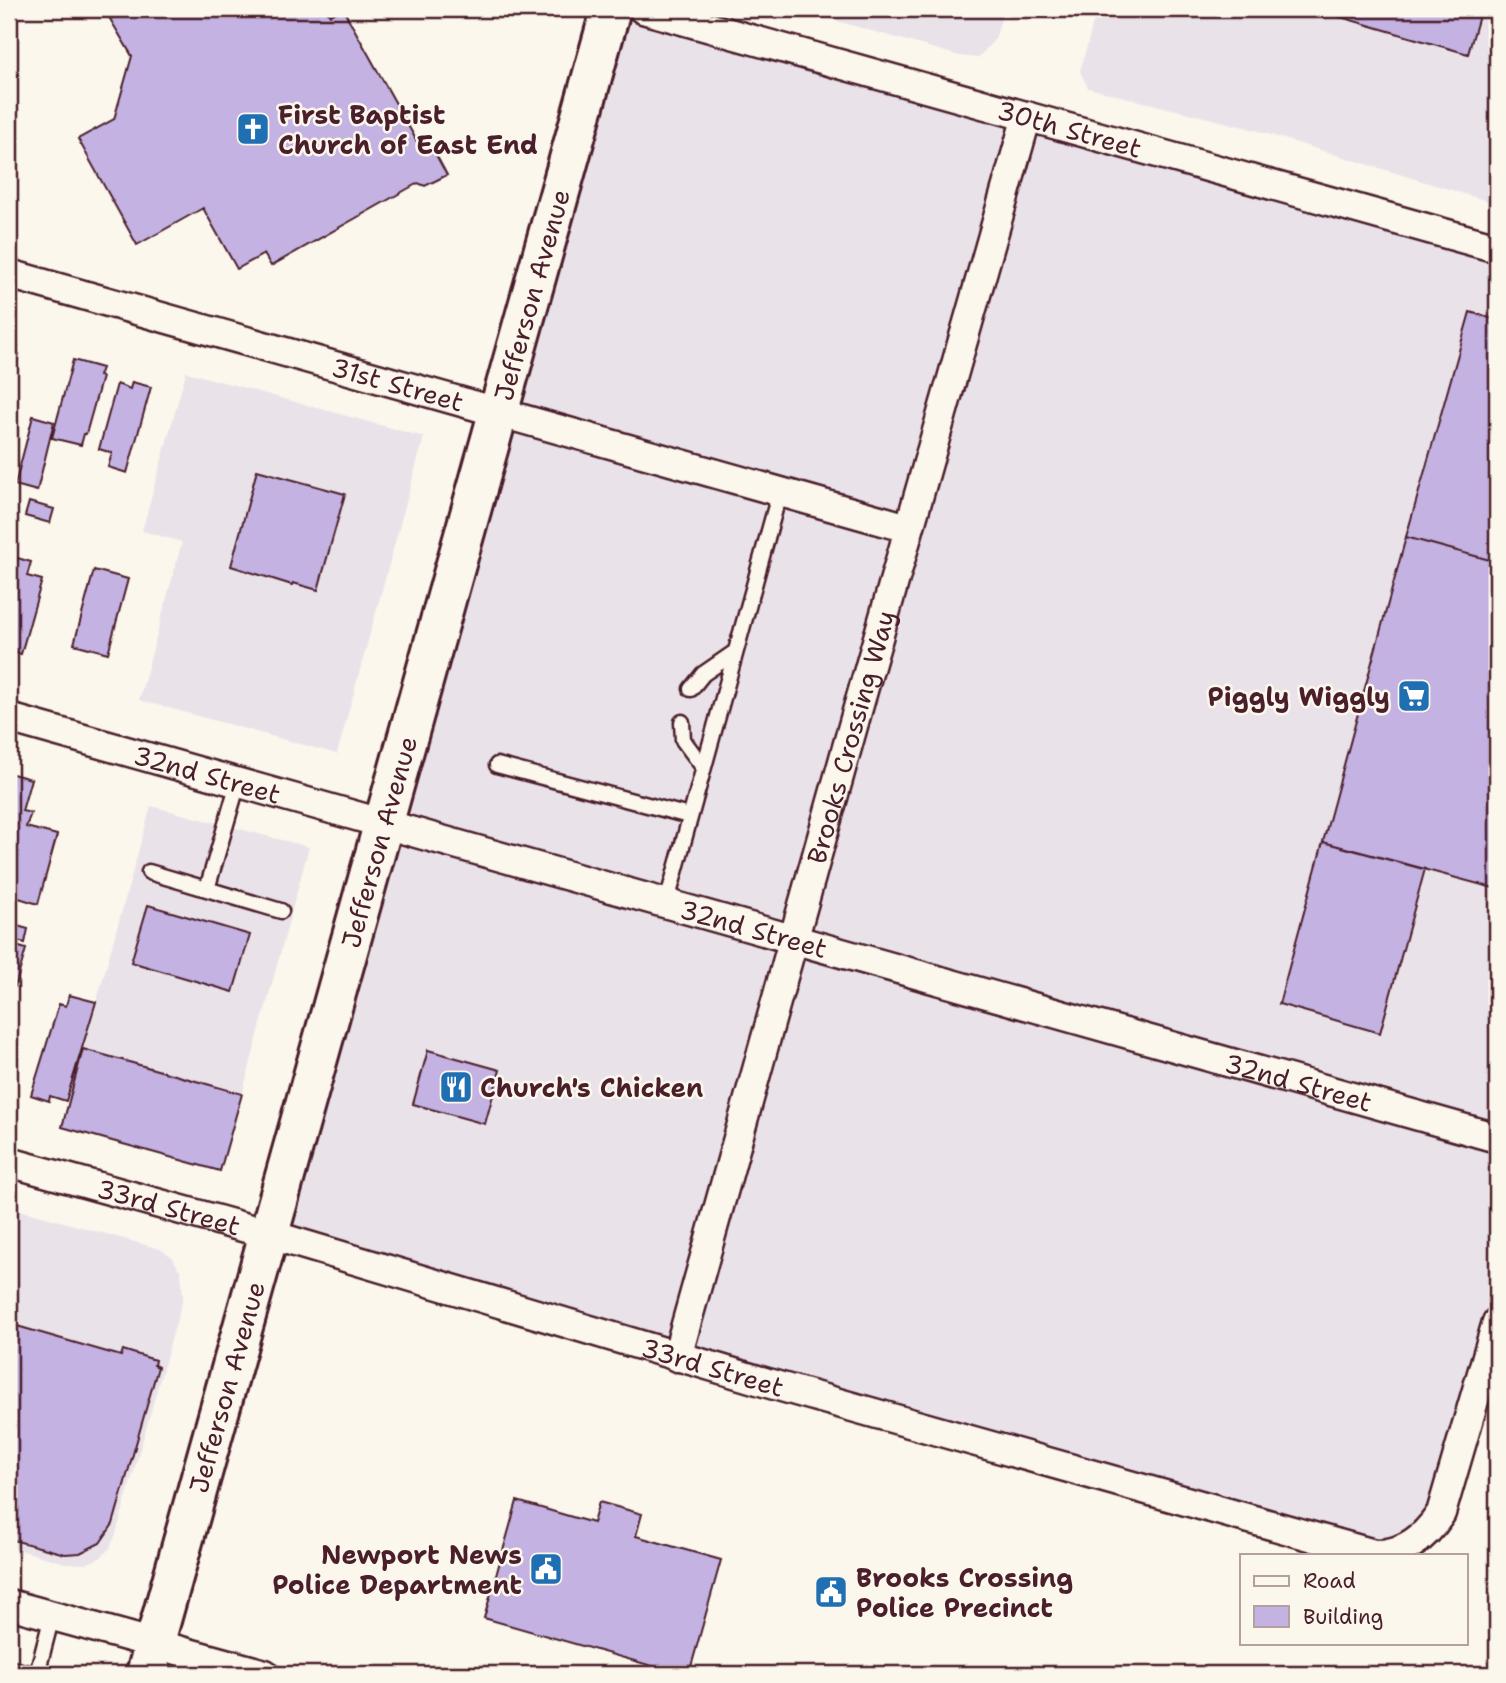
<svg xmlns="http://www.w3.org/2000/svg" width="1506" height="1683" viewBox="0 0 1506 1683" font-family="'Shantell Sans',sans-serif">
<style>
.built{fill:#eae2e9}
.building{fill:#c3b2e2;stroke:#4a1f2b;stroke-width:2}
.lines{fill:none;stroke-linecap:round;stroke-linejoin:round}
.service-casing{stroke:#4a1f2b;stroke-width:19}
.minor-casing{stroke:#4a1f2b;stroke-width:33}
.secondary-casing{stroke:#4a1f2b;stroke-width:44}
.service{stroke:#fbf7ec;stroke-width:14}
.minor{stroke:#fbf7ec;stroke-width:28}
.secondary{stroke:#fbf7ec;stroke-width:38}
.labels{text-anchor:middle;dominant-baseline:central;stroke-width:5;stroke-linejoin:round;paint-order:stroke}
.poi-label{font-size:26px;font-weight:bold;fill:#4a1f2b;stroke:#fbf7ec;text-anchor:start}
.street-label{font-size:26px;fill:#4a1f2b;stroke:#fbf7ec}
</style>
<rect width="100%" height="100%" fill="#fbf7ec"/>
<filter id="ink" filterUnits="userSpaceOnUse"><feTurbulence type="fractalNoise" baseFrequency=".0143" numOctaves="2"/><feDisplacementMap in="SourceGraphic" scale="14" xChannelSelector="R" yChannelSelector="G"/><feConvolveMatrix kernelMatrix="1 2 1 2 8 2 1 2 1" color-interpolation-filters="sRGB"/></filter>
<g filter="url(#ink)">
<path class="built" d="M611 9H638L1497 249V1318L1439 1522 1398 1551 268 1234Z
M794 9H1004L995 39 978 58 960 56Z
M1097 9H1497V204L1248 128 1088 88 1080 71Z
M186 372 424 437 337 754 139 700 182 542 142 531Z
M151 806 309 847 223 1165 63 1122Z
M9 1207 160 1249 171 1256 181 1272 183 1298 116 1534 110 1548 100 1558 86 1564 65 1563 9 1547Z"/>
<path class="building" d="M129 9H326L330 15 343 9 423 152 435 153 447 175 425 186 418 183 271 266 264 254 237 269 203 208 137 245 78 139 114 119 132 56 110 19Z
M1313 9H1481L1468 54Z
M1470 312 1497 320V562L1406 537Z
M9 343 18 346 17 353 19 354 9 388Z
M73 360 102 368 99 376 102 377 86 434H84L81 445 52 438Z
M132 382 151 387 127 473 108 467 112 453 99 449 117 384 130 389Z
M33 416 54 422 37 491 15 485Z
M257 470 345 494 318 590 293 583 292 585 231 566Z
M29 502 54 509 50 523 25 516Z
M1406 537 1497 562V889L1323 842Z
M14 557 31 562 27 576 42 580 21 654 9 651V573Z
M94 570 128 579 108 653 74 644Z
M9 773 31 779 22 811 31 813 26 827 57 835 38 904 9 895Z
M1323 842 1425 869 1380 1033 1279 1004Z
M148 905 250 935 233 992 131 962Z
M9 921 10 924 28 929 25 943 9 939Z
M9 944 26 949 15 987 9 985Z
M69 995 96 1002 66 1101 50 1096 49 1101 31 1095 59 1004 66 1006Z
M83 1049 242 1094 220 1171 62 1127Z
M428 1050 500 1070 485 1124 413 1104Z
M17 1326 121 1356 123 1350 155 1360 154 1365 158 1367 113 1524 100 1543 80 1553 65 1554 9 1539V1355Z
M517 1501 593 1523 599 1502 642 1514 636 1536 721 1560 689 1674H680L484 1618Z"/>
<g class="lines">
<defs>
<path id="service" d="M691 689 703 674 735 652
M682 722 683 740 703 767
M497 765 689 816
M149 872 281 911
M207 889 238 783
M666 905 780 491
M9 1668 32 1674
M37 1674 52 1616"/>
<g id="minor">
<path id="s1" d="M643 9 1497 248"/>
<path id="s2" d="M9 274 908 528"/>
<path id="s3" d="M9 718 1497 1138"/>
<path id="s4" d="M9 1162 268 1234 771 1384 1374 1554C1404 1555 1425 1538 1441 1513L1497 1322"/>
<path id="s5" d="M677 1357 858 708 1027 116"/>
<path d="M9 1604 265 1674"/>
</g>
<g id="secondary">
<path id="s6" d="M146 1674 611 9"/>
</g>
</defs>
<use href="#service" class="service-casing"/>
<use href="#minor" class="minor-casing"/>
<use href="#secondary" class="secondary-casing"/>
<use href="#service" class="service"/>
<use href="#minor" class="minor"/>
<use href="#secondary" class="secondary"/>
</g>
</g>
<defs>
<symbol id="church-square" viewBox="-11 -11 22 22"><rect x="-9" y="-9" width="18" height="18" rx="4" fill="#1f6fb2" stroke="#fbf7ec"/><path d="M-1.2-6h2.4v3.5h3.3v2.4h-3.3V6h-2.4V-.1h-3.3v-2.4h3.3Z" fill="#fff"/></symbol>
<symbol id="supermarket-square" viewBox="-11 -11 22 22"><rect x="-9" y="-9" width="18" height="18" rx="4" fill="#1f6fb2" stroke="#fbf7ec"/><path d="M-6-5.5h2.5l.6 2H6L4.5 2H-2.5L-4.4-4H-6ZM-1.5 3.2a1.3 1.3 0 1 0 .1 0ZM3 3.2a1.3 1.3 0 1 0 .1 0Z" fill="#fff"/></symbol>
<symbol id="restaurant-square" viewBox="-11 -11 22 22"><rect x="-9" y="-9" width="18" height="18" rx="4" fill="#1f6fb2" stroke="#fbf7ec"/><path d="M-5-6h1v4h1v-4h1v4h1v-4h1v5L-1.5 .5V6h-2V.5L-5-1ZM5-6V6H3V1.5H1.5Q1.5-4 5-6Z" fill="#fff"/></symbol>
<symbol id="civic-square" viewBox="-11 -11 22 22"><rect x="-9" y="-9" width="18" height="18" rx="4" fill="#1f6fb2" stroke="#fbf7ec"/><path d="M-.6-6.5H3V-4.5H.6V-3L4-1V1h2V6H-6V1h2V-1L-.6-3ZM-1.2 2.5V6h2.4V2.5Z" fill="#fff"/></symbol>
</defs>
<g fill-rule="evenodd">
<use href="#church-square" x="234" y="110" width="38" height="38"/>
<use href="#supermarket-square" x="1395" y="677" width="38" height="38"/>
<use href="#restaurant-square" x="437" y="1068" width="38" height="38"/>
<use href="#civic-square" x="527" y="1550" width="38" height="38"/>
<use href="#civic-square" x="812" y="1573" width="38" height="38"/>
</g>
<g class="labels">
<g class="poi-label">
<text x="278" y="114">First Baptist<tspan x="278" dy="30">Church of East End</tspan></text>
<text x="1390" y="696" text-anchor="end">Piggly Wiggly</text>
<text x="480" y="1087">Church's Chicken</text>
<text x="522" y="1554" text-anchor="end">Newport News<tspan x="522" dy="30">Police Department</tspan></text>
<text x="856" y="1577">Brooks Crossing<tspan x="856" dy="30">Police Precinct</tspan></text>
</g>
<g class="street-label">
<text stroke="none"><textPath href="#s1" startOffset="443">30th Street</textPath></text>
<text stroke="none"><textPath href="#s6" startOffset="1432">Jefferson Avenue</textPath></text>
<text stroke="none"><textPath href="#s2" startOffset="404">31st Street</textPath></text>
<text stroke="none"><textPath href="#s5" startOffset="644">Brooks Crossing Way</textPath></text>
<text stroke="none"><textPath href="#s3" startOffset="206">32nd Street</textPath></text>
<text stroke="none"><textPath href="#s6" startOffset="864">Jefferson Avenue</textPath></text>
<text stroke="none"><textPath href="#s3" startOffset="774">32nd Street</textPath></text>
<text stroke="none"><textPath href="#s3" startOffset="1340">32nd Street</textPath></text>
<text stroke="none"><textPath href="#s4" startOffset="166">33rd Street</textPath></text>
<text stroke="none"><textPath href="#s4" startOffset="733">33rd Street</textPath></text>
<text stroke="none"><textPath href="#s6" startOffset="298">Jefferson Avenue</textPath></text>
</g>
</g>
<rect width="1506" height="1683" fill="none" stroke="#fbf7ec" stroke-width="35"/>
<rect x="18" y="18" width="1471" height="1648" fill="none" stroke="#4a1f2b" stroke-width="2.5" filter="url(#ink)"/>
<rect x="1240" y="1554" width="228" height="91" fill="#fbf7ec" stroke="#b4a19f" stroke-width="2"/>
<rect x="1254" y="1576" width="35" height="10" fill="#fbf7ec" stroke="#b4a19f" stroke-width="2"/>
<text x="1303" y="1588" font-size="21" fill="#4a1f2b">Road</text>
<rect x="1254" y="1606" width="35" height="21" fill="#c3b2e2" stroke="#b4a19f" stroke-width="2"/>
<text x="1303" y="1624" font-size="21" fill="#4a1f2b">Building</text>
</svg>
